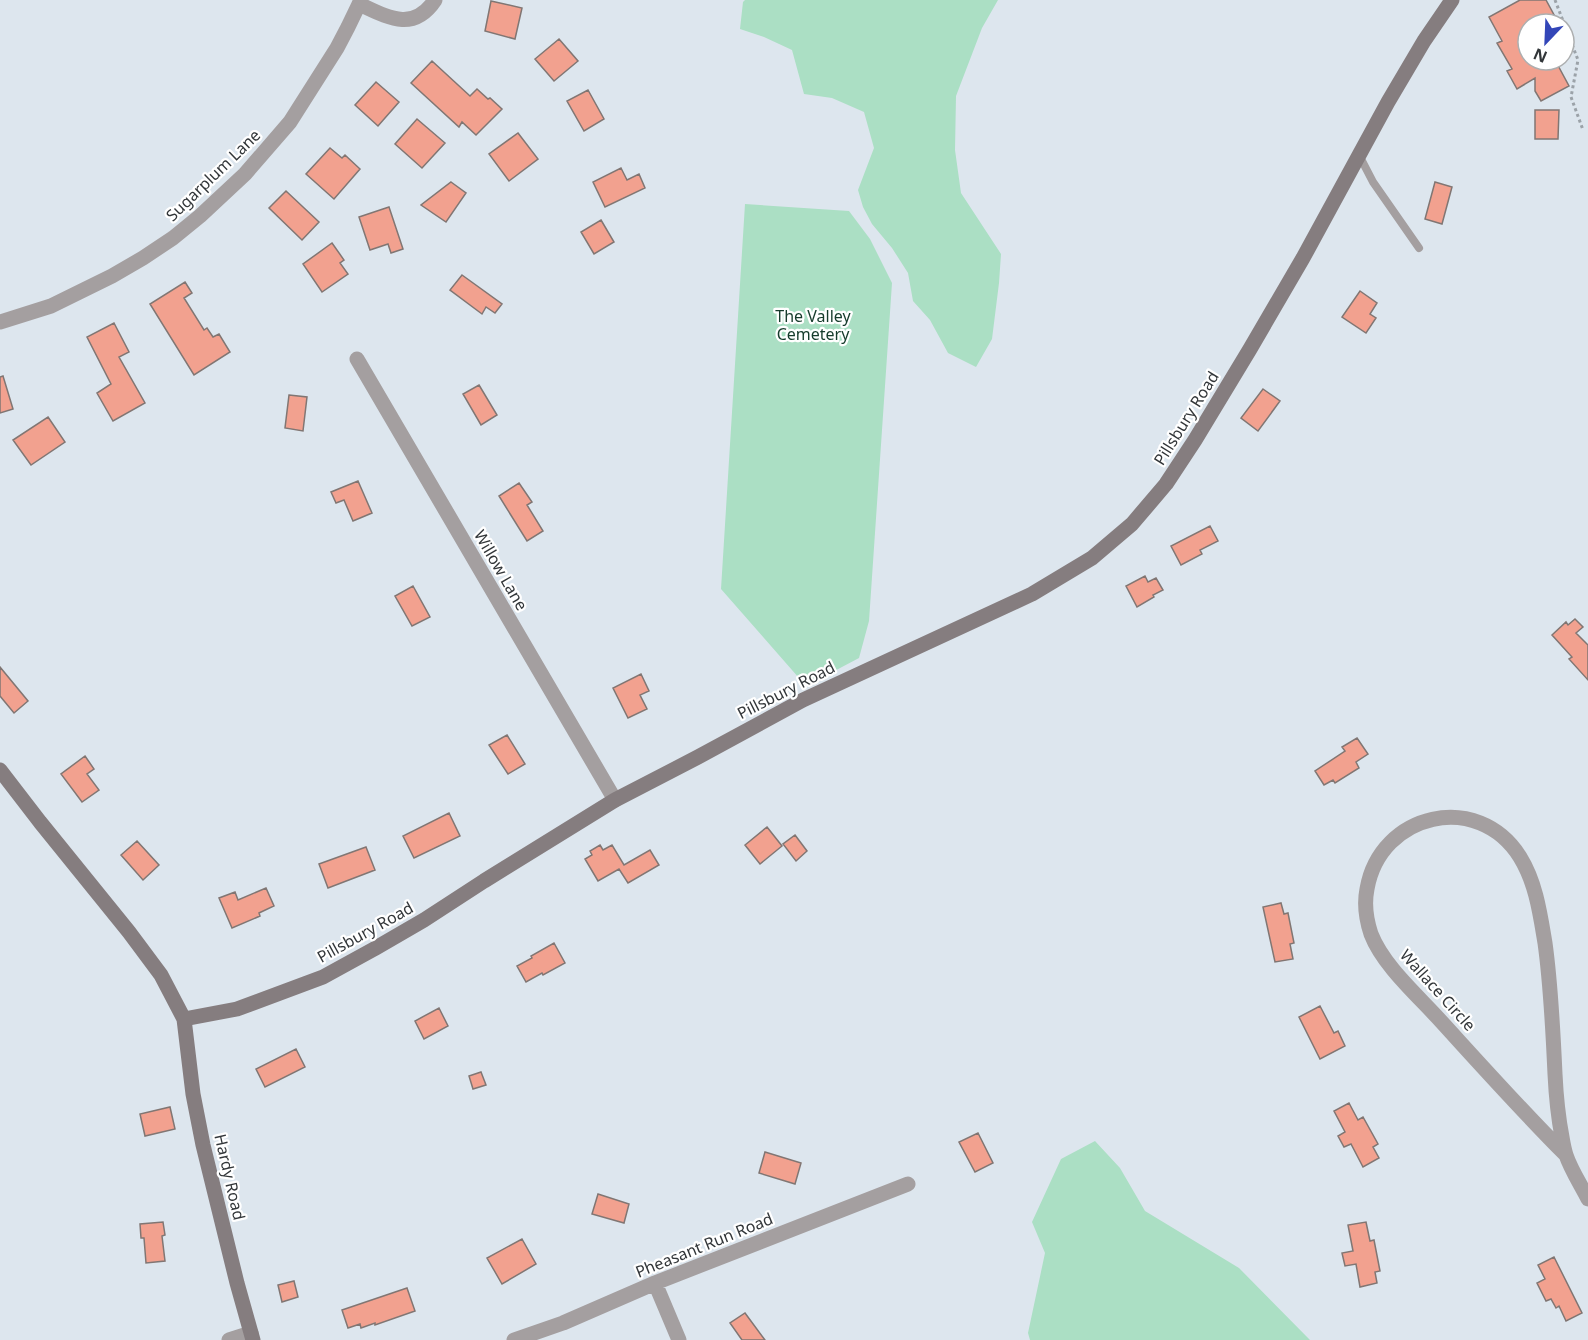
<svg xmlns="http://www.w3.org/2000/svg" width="1588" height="1340" viewBox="0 0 1588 1340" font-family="'Noto Sans',sans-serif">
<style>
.green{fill:#abdfc4}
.building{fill:#f2a18f;stroke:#817673;stroke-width:1.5}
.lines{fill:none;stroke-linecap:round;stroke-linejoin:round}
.path{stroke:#9ba2a8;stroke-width:3;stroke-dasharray:3 3;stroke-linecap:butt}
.lane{stroke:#a49fa0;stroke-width:8}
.street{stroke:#a49fa0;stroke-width:15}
.secondary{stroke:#857d7f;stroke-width:15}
.labels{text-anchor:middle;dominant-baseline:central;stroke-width:4.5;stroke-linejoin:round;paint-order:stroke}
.street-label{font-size:16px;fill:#323639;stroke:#fff}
.park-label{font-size:16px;fill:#153b2b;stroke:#fff}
</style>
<rect width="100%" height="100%" fill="#dde6ee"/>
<path class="green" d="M745 0H998L982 28 956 96 955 150 961 193 1001 254 999 283 992 339 976 367 948 353 930 320 913 301 908 273 892 248 872 224 863 207 858 190 874 148 864 112 832 98 804 94 792 50 764 37 740 29 743 2Z
M745 204 849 211 870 239 892 283 869 621 859 658 806 686 721 589Z
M1095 1141 1120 1168 1145 1211 1239 1268 1310 1340H1030L1028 1333 1045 1253 1032 1222 1061 1159Z"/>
<path class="building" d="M1520 0H1546L1559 24H1528V60H1555L1569 86 1541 101 1535 91V78L1517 89 1507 71 1512 69 1497 43 1502 41 1489 17Z
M491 1 522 8 515 39 485 31Z
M559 39 578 61 554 81 535 59Z
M432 61 470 96 477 89 488 99 490 98 502 109 476 135 462 122 459 127 411 83Z
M376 82 399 102 378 126 355 105Z
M588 90 604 119 584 131 567 101Z
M1535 110H1559L1558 139H1535Z
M417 119 445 143 422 168 395 144Z
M518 133 538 159 509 181 489 154Z
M330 148 342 158 345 155 360 169 334 199 306 174Z
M621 168 627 180 639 174 645 188 605 207 593 182Z
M451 182 466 193 446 222 421 205Z
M1435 182 1452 187 1442 224 1425 219Z
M286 191 319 222 302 240 269 208Z
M389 207 403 249 391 253 388 244 370 250 359 217Z
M601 220 614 242 594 254 581 232Z
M332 243 344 260 340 263 348 274 322 292 303 264Z
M462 275 502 304 495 313 486 307 482 314 450 290Z
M185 282 192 293 184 298 204 330 207 328 213 337 219 334 230 352 194 375 150 304Z
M1360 291 1377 303 1370 314 1376 318 1366 333 1342 317Z
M114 323 129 352 119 357 145 403 113 421 97 393 111 384 87 337Z
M3 376 13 409 0 413V377Z
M479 385 497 415 481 425 463 394Z
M1263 389 1280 401 1258 431 1241 418Z
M289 395 307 397 303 431 285 428Z
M48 417 65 442 31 465 13 440Z
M358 481 372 513 353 521 344 500 336 503 331 492Z
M519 483 532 502 527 505 543 531 527 541 499 496Z
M1210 526 1218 541 1200 550 1202 554 1181 565 1171 546Z
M1145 576 1148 582 1156 578 1163 590 1153 595 1154 597 1137 607 1126 586Z
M413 586 430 617 412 626 395 596Z
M1575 619 1583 627 1576 633 1588 645V680L1569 659 1572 657 1552 635 1566 622 1568 625Z
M0 667 28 701 14 713 0 696Z
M641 674 649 691 640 695 647 709 628 718 613 688Z
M507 735 525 764 508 774 489 745Z
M1357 738 1368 754 1356 762 1359 768 1335 783 1333 780 1324 785 1315 771 1345 751 1342 747Z
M85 756 94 769 87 774 99 790 82 802 61 774Z
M449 813 460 836 414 858 403 836Z
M767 827 782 846 760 864 745 845Z
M795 835 807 851 796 861 783 844Z
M137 841 159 865 143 880 121 855Z
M600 845 603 850 612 845 624 865 650 850 659 865 628 883 619 869 598 881 585 859 592 855 590 851Z
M366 847 375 870 328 888 319 864Z
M266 888 274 906 259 913 260 916 232 928 219 898 235 892 238 900Z
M1281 903 1284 914 1288 913 1294 943 1290 944 1293 959 1275 962 1263 907Z
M554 943 565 963 543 975 542 973 526 982 517 966 532 958 531 956Z
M1320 1006 1334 1033 1338 1031 1345 1046 1320 1059 1299 1017Z
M439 1008 448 1026 424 1039 415 1021Z
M296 1049 305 1067 265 1087 256 1069Z
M481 1072 486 1085 473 1089 469 1076Z
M1349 1103 1358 1120 1363 1117 1378 1144 1373 1147 1379 1158 1363 1167 1351 1144 1344 1147 1338 1136 1345 1132 1334 1111Z
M170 1107 175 1129 145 1136 140 1114Z
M978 1133 993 1163 975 1172 959 1142Z
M765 1152 801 1163 795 1184 759 1173Z
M598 1194 629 1204 624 1223 592 1214Z
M163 1222 165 1235 162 1236 165 1261 146 1263 144 1238H141L140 1224Z
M1366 1222 1370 1241 1374 1240 1380 1271 1375 1272 1377 1283 1360 1287 1356 1264 1345 1266 1342 1253 1353 1251 1348 1225Z
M522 1239 536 1264 502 1284 487 1258Z
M1554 1257 1582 1313 1566 1321 1559 1306 1556 1308 1551 1299 1546 1301 1537 1283 1545 1279 1538 1265Z
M294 1281 298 1297 282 1302 278 1285Z
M407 1288 415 1311 375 1325V1323L361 1328 360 1324 348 1328 342 1310Z
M745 1313 765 1340H742L730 1323Z"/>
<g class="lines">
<path class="path" d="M1555 0 1578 60 1571 97 1583 130"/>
<path class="lane" d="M1359 155 1373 182 1419 248"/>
<path class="street" d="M359 4C387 17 413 33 435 0
M0 322 51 306 112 276 143 258 173 238 200 216 245 174 290 122 337 48 348 27 361 0
M357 359 615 800
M1565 1154C1521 1110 1480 1064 1438 1018 1416 994 1383 965 1371 934 1366 919 1364 904 1367 889 1380 813 1478 790 1520 857 1536 883 1540 913 1545 943 1551 986 1553 1030 1555 1074 1556 1095 1558 1116 1562 1137 1563 1143 1564 1149 1566 1155 1571 1170 1581 1185 1588 1199
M655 1283 679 1340
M229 1340 251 1333
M514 1340 563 1323 655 1283 908 1184"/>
<path class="secondary" d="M0 770 40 822 129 932 161 975 184 1019 193 1094 203 1145 237 1283 253 1340
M184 1019 237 1009 323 977 374 949 424 920 484 881 615 800 698 757 803 700 1032 594 1092 558 1132 524 1166 484 1195 440 1250 349 1303 258 1388 102 1424 41 1452 0"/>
</g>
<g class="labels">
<g class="street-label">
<text transform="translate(213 175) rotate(-44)">Sugarplum Lane</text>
<text transform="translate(1186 418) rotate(-58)">Pillsbury Road</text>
<text transform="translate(501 570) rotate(60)">Willow Lane</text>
<text transform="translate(786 690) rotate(-27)">Pillsbury Road</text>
<text transform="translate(365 932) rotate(-29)">Pillsbury Road</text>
<text transform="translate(1438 990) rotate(48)">Wallace Circle</text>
<text transform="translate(230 1177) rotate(77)">Hardy Road</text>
<text transform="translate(704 1245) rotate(-22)">Pheasant Run Road</text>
</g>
<g class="park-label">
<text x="813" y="316">The Valley<tspan x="813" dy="18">Cemetery</tspan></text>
</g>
</g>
<g transform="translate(1546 42) rotate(203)"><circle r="28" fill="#ffffff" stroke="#adafb0" stroke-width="1.5"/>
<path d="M0-4.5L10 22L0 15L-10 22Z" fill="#3346b8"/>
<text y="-9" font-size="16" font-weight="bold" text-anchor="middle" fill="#323639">N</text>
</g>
</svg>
